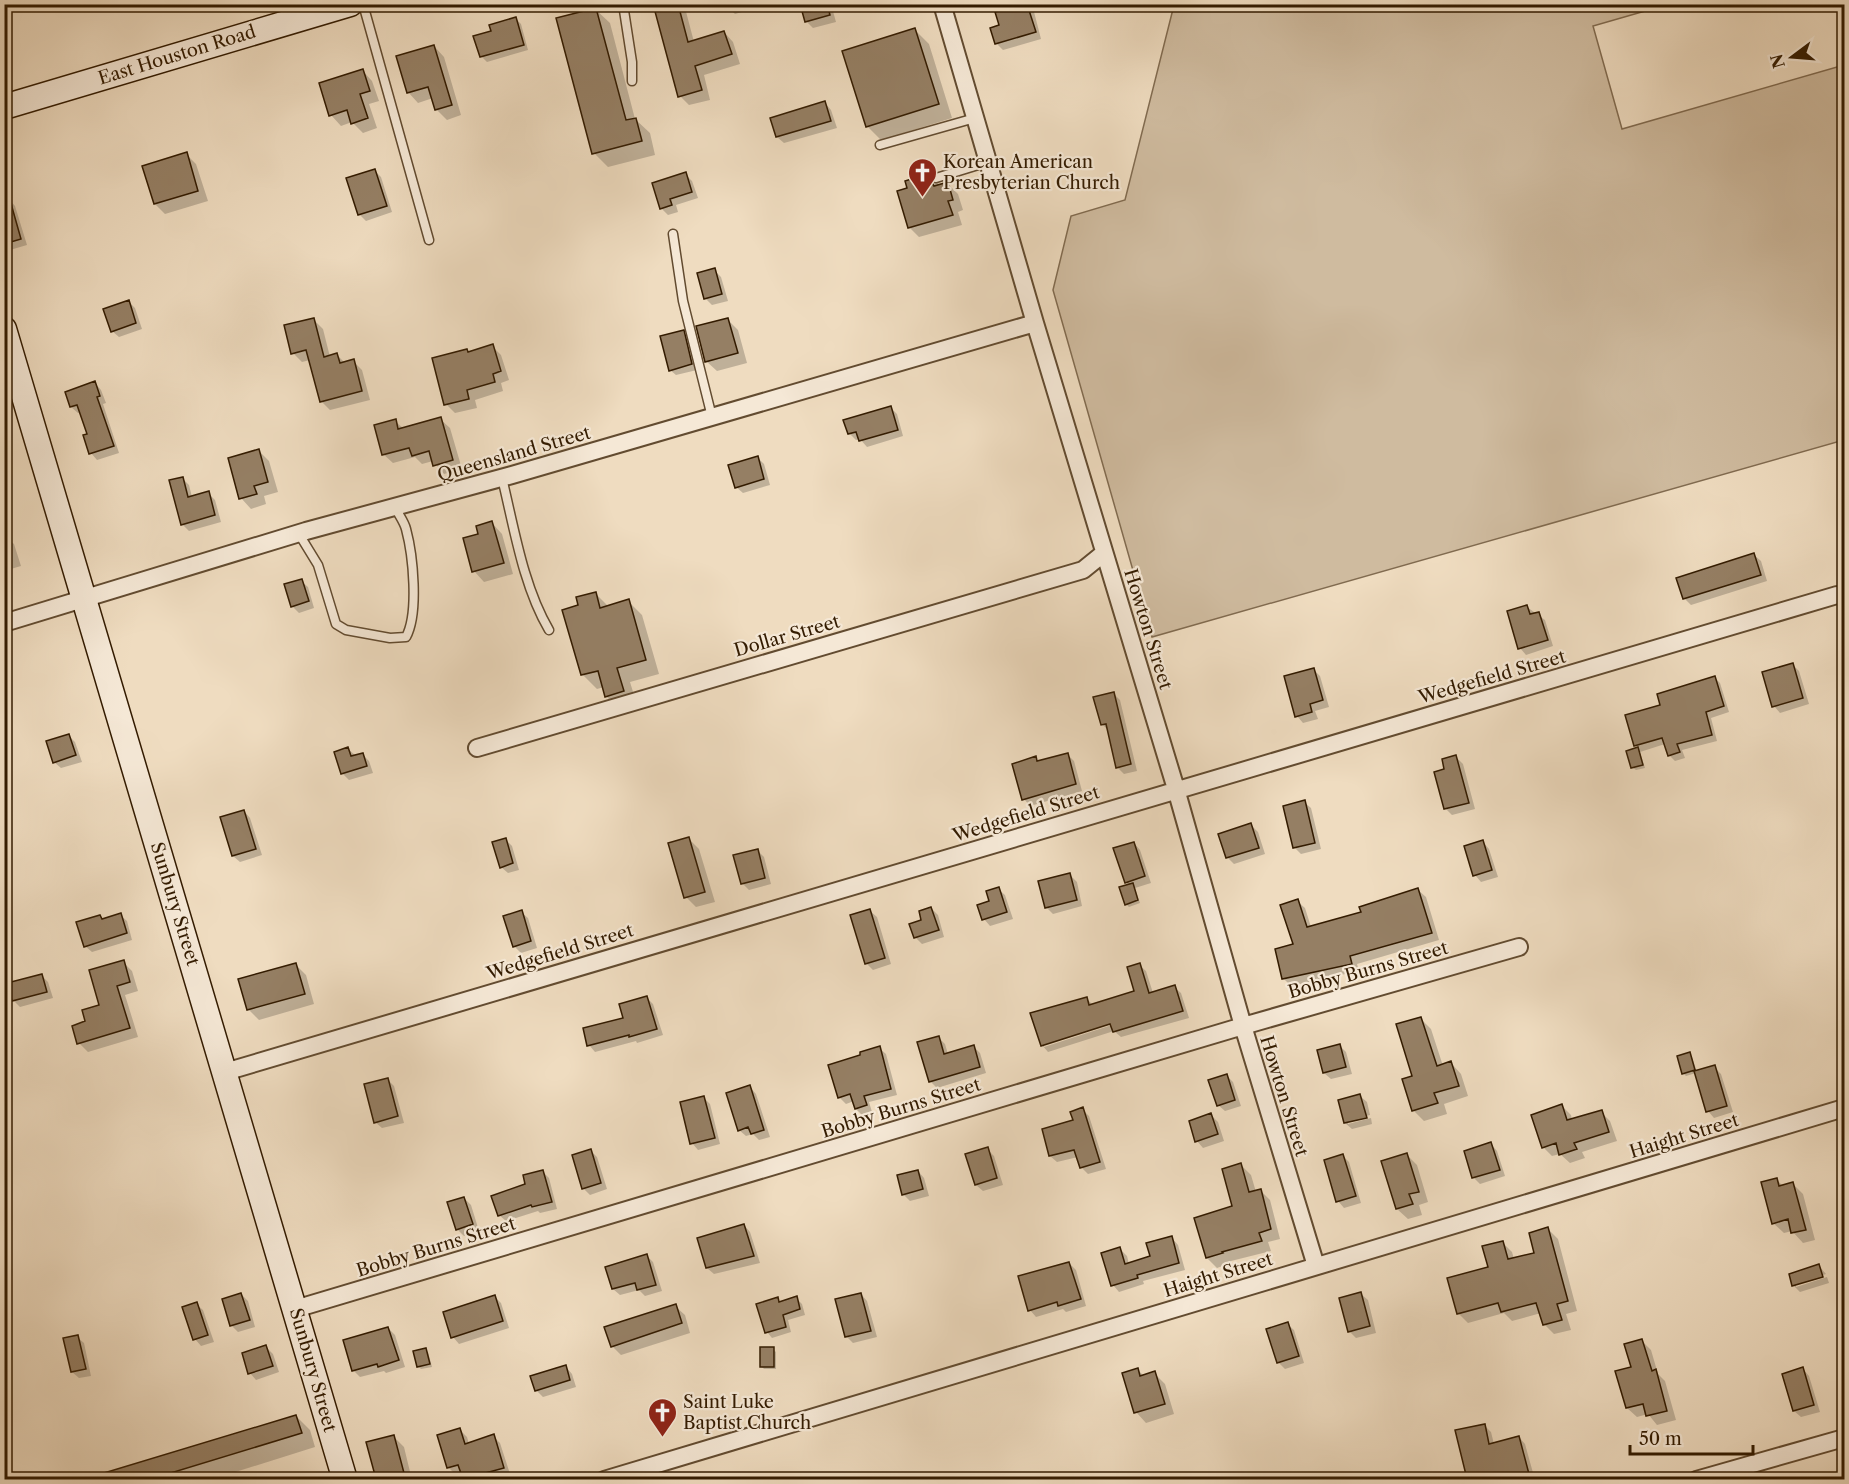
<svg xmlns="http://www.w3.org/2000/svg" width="1849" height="1484" viewBox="0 0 1849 1484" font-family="'Libre Caslon Text',serif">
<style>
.green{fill:#cfbb9f;stroke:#816b50;stroke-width:1.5}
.shadow{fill:#0003;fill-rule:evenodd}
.building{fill:#957f64;stroke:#331b00;stroke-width:1.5}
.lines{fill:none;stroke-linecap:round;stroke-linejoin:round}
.lane-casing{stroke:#624b30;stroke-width:11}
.street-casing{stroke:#624b30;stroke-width:20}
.secondary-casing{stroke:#331b00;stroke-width:27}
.lane{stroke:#f5e8d6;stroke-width:8}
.street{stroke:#f5e8d6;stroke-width:16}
.secondary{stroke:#f5e8d6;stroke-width:24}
.labels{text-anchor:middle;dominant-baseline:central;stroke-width:4.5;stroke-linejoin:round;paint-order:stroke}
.street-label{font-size:18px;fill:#331b00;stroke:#f5e8d6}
.poi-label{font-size:18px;fill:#331b00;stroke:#f5e8d6;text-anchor:start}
</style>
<rect width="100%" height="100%" fill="#efdcc0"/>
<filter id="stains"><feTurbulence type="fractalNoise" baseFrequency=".00333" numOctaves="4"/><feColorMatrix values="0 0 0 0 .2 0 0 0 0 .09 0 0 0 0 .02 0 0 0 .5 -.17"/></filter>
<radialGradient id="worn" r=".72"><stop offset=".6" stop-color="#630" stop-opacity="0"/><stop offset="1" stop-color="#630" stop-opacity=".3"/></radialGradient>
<path class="green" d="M1174 5H1666L1593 26 1622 129 1844 65V440L1152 637 1053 290 1071 216 1125 200Z"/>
<path class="shadow" d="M655 4H684L694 42 724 32 733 42 740 64 704 75 710 100 689 105 680 96Z
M725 4H768L735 14Z
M802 4H831L836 22 813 28 807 22Z
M994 4H1032L1041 39 1003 50 997 44 992 29 1001 26Z
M595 9 610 23 635 119 650 133 655 155 608 167 594 153Z
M516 19 521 24 528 50 487 62 481 56 492 32Z
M915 30 929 44 952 118 881 140 867 126Z
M434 46 444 57 461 115 447 120 436 109 433 98 418 103 408 92Z
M362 70 372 81 379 101 369 104 377 128 363 133 352 122 341 126 331 115Z
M825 103 831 110 837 128 784 143 777 137Z
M186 154 196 164 208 201 165 214 155 204Z
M374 170 381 177 392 212 366 221 359 214Z
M685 174 692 181 698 198 676 205 678 212 668 215 661 208Z
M930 175 941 186 948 184 958 194 963 210 958 212 962 225 919 237 909 227V189Z
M9 199 15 206 27 245 10 250 4 245V200Z
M714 270 721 277 728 301 712 305 705 298Z
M128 301 135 308 142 329 119 337 112 331Z
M314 320 323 329 330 357 337 355 345 363 353 361 362 370 370 400 330 410 321 401 310 360 302 362 293 353Z
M728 320 738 330 747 363 717 371 706 361Z
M683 331 689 337 697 370 676 375 670 370Z
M492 346 501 355 509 380 501 383 503 391 475 400 477 408 455 413 446 404 467 351 469 353Z
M95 383 101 390 106 403 103 404 119 453 97 460 91 453 88 435 81 412 78 413 71 407Z
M890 407 897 414 903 436 867 447 860 439 856 440 849 433Z
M440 419 450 428 462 469 444 474 433 461 422 464 415 457 393 463 383 454 395 421 404 429Z
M259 451 269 461 278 492 264 496 266 504 251 509 241 498Z
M758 458 764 464 770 485 743 493 736 487Z
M182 478 189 485 192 497 208 493 215 500 221 522 189 531 182 524Z
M492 523 502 534 513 574 484 582 474 571 480 535Z
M4 538H7L14 544 21 566 4 571Z
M1754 555 1761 561 1767 581 1691 605 1684 598Z
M301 581 308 587 314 608 299 613 292 606Z
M595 593 609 607 628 601 642 615 659 674 630 682 637 705 620 710 606 696 604 687 597 689 583 675 564 611 580 606Z
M1527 607 1545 620 1553 646 1526 655 1520 648Z
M1792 664 1799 671 1809 704 1780 713 1774 706Z
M1313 669 1320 676 1329 707 1315 711 1318 719 1303 723 1297 716Z
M1714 677 1720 683 1729 712 1711 718 1717 741 1682 750 1685 758 1675 761 1669 755 1665 744 1640 752 1645 768 1636 770 1633 768 1628 752 1639 749 1636 745 1662 706Z
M1113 693 1120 700 1137 771 1124 774 1117 767 1109 731 1102 724Z
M68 735 75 742 82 762 61 768 54 762Z
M348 749 355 755 362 754 369 761 373 773 349 780 342 773Z
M1067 754 1074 761 1082 791 1030 806 1024 799 1035 758 1039 762Z
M1456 757 1463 764 1475 809 1452 815 1445 808 1446 770Z
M1304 802 1311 808 1321 849 1301 854 1295 848Z
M244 811 250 818 262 855 240 862 233 856Z
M1251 825 1258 832 1265 854 1234 864 1228 858Z
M688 838 699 849 715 902 696 907 686 897Z
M505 839 512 846 519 870 508 873 501 867Z
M1483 842 1489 849 1498 877 1481 882 1475 875Z
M1134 843 1140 850 1151 883 1135 888 1140 903 1129 907 1126 904 1129 886 1126 882Z
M757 850 764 857 771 884 749 890 742 883Z
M1070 875 1077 882 1082 906 1053 914 1046 907Z
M998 889 1005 895 1013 919 990 926 984 919Z
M1418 890 1426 897 1439 940 1357 964 1359 971 1291 986 1283 978 1295 946 1297 901 1305 908 1311 927 1363 913Z
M931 908 938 915 944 937 922 944 915 937Z
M870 911 877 917 891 964 873 970 866 963Z
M521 912 528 918 537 948 521 953 514 946Z
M120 915 127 921 132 940 92 952 85 946 100 916 103 920Z
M123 962 132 971 138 991 125 995 138 1037 88 1052 79 1043 87 1022 101 1006Z
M296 965 306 975 314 1004 259 1020 248 1009Z
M1139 965 1146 971 1153 993 1174 987 1181 993 1189 1018 1121 1037 1114 1031 1048 1052 1042 1045 1087 999 1093 1005 1136 992ZM1117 1020 1118 1023 1044 1047V1044Z
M42 976 48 982 53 998 20 1007 13 1000Z
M646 997 653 1004 663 1035 637 1043 636 1041 595 1052 589 1045 625 1019Z
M1421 1019 1431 1029 1443 1066 1451 1063 1461 1074 1468 1096 1444 1104 1447 1114 1424 1121 1413 1110 1414 1077Z
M938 1037 945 1044 948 1054 973 1046 980 1053 986 1073 937 1088 930 1081Z
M1340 1046 1346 1052 1352 1074 1331 1079 1324 1073Z
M879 1048 886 1054 897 1095 869 1102 872 1112 862 1115 856 1109 854 1101 846 1104 839 1097Z
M1689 1054 1692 1057 1697 1072 1714 1067 1721 1074 1733 1112 1714 1118 1708 1111 1696 1073 1686 1076 1683 1073Z
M1226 1075 1233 1082 1241 1106 1225 1111 1218 1105Z
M388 1080 394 1086 404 1123 382 1128 375 1122Z
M750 1087 756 1094 770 1137 759 1140 753 1134 746 1136 739 1130Z
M1360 1096 1367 1102 1370 1115 1348 1121V1124L1371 1118 1372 1124 1352 1129 1345 1123Z
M704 1098 710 1104 720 1144 698 1150 692 1143Z
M1562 1106 1571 1115 1572 1120 1601 1112 1610 1121 1617 1141 1582 1152 1585 1158 1570 1163 1560 1154 1552 1156 1543 1147Z
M1082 1109 1089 1116 1106 1169 1088 1174 1082 1168 1078 1157 1057 1162 1050 1156Z
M1211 1115 1218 1122 1224 1141 1203 1148 1197 1141Z
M1491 1144 1497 1151 1505 1176 1480 1184 1474 1178 1466 1152Z
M987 1149 994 1156 1003 1185 983 1191 976 1185Z
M590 1150 597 1157 607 1189 590 1195 583 1188Z
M1406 1154 1417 1165 1428 1202 1419 1205 1422 1215 1408 1219 1397 1209 1383 1162Z
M1343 1156 1349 1162 1361 1203 1344 1208 1338 1201Z
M1241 1165 1251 1175 1256 1192 1260 1190 1270 1200 1280 1239 1268 1242 1271 1251 1231 1261V1263L1217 1268 1207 1258 1196 1219 1234 1207Z
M918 1171 924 1178 929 1196 910 1201 903 1194Z
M543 1172 549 1178 557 1209 540 1213 538 1211 506 1221 499 1215Z
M1777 1180 1783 1186 1793 1184 1803 1194 1815 1240 1803 1243 1792 1231 1784 1233 1773 1223Z
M464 1198 471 1205 479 1231 464 1236 457 1229Z
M744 1225 750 1232 760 1263 714 1274 707 1268Z
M1548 1229 1558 1239 1577 1311 1566 1314 1571 1330 1554 1334 1544 1324 1541 1313 1512 1321 1504 1313 1468 1323 1458 1313 1490 1268 1502 1242 1512 1252 1514 1259 1536 1254Z
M1172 1238 1178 1245 1185 1270 1143 1281 1144 1284 1119 1292 1113 1285 1120 1249 1127 1256 1129 1264 1152 1258Z
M647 1256 653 1262 662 1291 645 1296 639 1290 620 1295 613 1289Z
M1069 1263 1076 1270 1086 1306 1066 1312 1063 1309 1036 1317 1030 1310Z
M1819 1266 1826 1274 1796 1284V1287L1827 1277 1829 1283 1800 1292 1794 1286 1791 1275Z
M241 1294 248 1301 255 1327 238 1332 231 1325Z
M861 1294 867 1301 877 1337 853 1343 847 1337 837 1300Z
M1361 1294 1368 1300 1376 1333 1356 1338 1349 1331Z
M495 1297 501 1303 509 1328 459 1344 453 1337Z
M796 1298 802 1304 805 1315 788 1320 791 1332 772 1338 767 1332 777 1299 781 1303Z
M196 1304 203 1310 214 1342 201 1346 195 1339Z
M675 1306 685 1315 690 1333 621 1355 612 1346Z
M1287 1324 1294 1330 1304 1363 1285 1369 1278 1362Z
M388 1328 395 1335 405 1367 386 1373 384 1371 360 1377 353 1370Z
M77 1337 84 1343 91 1376 79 1378 72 1372Z
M1642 1341 1651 1350 1658 1374 1665 1381 1676 1420 1657 1425 1648 1414 1637 1417 1627 1408 1633 1368Z
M266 1347 273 1354 279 1372 256 1380 250 1373Z
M773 1349 776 1352V1369H764L761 1366Z
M425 1350 428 1352 432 1367 421 1369 418 1366Z
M566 1367 572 1374 576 1387 543 1397 536 1390Z
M1803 1369 1809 1376 1820 1412 1801 1417 1794 1411 1784 1375Z
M1138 1370 1144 1376 1154 1373 1165 1384 1174 1414 1146 1423 1136 1412Z
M296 1416 310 1430 315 1447 210 1480H89Z
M1484 1425 1491 1432 1494 1444 1519 1437 1525 1444 1535 1480H1461L1460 1476 1467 1474Z
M460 1430 467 1437 469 1444 493 1436 500 1443 510 1474 491 1480H463L461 1472 455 1474 448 1467Z
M393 1436 404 1447 412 1480H377L368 1443Z"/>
<path class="building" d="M653 4H678L688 42 724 31 732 54 695 66 702 90 678 97Z
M800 4H827L830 15 805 22Z
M1020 4H1027L1036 32 995 44 990 28 999 25 995 12Z
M596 8 626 120 636 118 642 141 592 154 556 18Z
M516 17 524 45 480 57 473 36 491 31 489 25Z
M915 28 939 104 866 127 842 51Z
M434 45 452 105 435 110 428 87 407 93 396 56Z
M363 69 370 91 360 94 368 118 351 124 347 110 329 116 319 83Z
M825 101 831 121 776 137 770 118Z
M187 152 198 191 154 204 142 166Z
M375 169 387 206 358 215 346 178Z
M686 172 692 192 670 199 672 205 660 209 652 183Z
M930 173V179L934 186 948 182 953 200 948 201 953 215 908 228 897 191 907 188 905 181Z
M8 193 21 239 4 244V194Z
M715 268 722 294 704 299 697 273Z
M129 300 136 323 111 332 103 309Z
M314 318 324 357 337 353 340 363 354 359 362 391 320 402 306 350 291 354 284 325Z
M728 318 738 353 705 362 696 326Z
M684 330 692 364 669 371 660 336Z
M493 344 501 371 493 374 495 382 467 390 469 399 444 405 432 358 467 349 468 352Z
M95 381 100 396 97 397 114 446 89 454 83 435 87 434 77 405 70 407 65 392Z
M891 406 898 430 859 441 856 432 848 434 843 420Z
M441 417 453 460 433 466 429 451 412 456 409 448 382 455 374 425 396 419 398 429Z
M259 449 268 482 254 486 257 494 239 499 228 458Z
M758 456 764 479 735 488 728 465Z
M183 477 188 497 209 491 215 515 181 525 169 480Z
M492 521 504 563 472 572 463 538 478 534 476 526Z
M1754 553 1761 575 1683 599 1676 578Z
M302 579 309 601 291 607 284 584Z
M596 592 600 608 629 599 646 660 617 668 624 691 605 697 598 671 581 675 562 610 578 605 576 597Z
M1527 605 1530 614 1539 612 1548 640 1518 649 1507 611Z
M1793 663 1803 698 1772 707 1762 672Z
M1314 668 1323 700 1310 704 1312 712 1295 717 1284 676Z
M1715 676 1724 706 1706 712 1712 735 1677 744 1680 752 1668 756 1662 738 1634 746 1625 715 1660 705 1657 694Z
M1114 692 1131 764 1116 768 1106 724 1101 725 1093 697Z
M69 734 76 755 53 763 46 741Z
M348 747 351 756 363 753 367 766 341 774 334 752Z
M1638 747 1643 765 1631 768 1626 751Z
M1068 753 1076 784 1022 800 1012 764 1036 756 1037 761Z
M1456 755 1469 803 1444 809 1434 772 1444 769 1442 759Z
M1305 800 1315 843 1293 848 1283 806Z
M244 810 256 849 232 856 220 817Z
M1251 823 1259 848 1226 858 1218 834Z
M689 837 705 892 684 898 668 843Z
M506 838 513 863 500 868 492 842Z
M1483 840 1492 870 1473 876 1464 846Z
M1134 842 1145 876 1125 883 1113 848Z
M758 849 765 878 741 884 733 855Z
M1070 873 1077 900 1045 908 1038 881Z
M1133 883 1138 900 1125 905 1119 887Z
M999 887 1007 912 982 920 977 905 989 901 986 891Z
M1418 888 1432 933 1350 956 1352 964 1282 979 1275 949 1293 944 1280 905 1298 899 1307 927 1361 912 1359 907Z
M931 907 939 930 914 938 909 924 921 920 919 911Z
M870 909 885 958 865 964 850 915Z
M522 910 531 941 513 947 503 916Z
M121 913 127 933 84 947 76 922 100 915 102 919Z
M124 960 130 982 117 986 130 1028 77 1044 72 1026 85 1021 82 1010 99 1005 89 970Z
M296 963 305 994 247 1010 238 979Z
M1140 963 1149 993 1175 985 1183 1011 1113 1032 1110 1024 1041 1046 1030 1013 1087 997 1089 1005 1134 991 1127 967Z
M42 974 47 992 12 1001 7 983Z
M647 996 657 1029 629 1037V1035L587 1046 583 1028 623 1018 619 1004Z
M1421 1017 1437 1066 1451 1061 1459 1086 1434 1093 1438 1103 1412 1111 1402 1079 1412 1076 1396 1024Z
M939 1036 944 1054 974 1045 980 1067 929 1082 917 1042Z
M1340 1044 1346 1067 1323 1073 1317 1050Z
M880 1046 891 1089 864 1096 867 1105 855 1109 850 1094 838 1098 828 1065 860 1055V1052Z
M1690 1052 1695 1070 1682 1074 1677 1056Z
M1715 1065 1727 1106 1706 1112 1694 1071Z
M1227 1074 1235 1100 1217 1106 1208 1080Z
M388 1078 398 1116 374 1123 364 1084Z
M750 1085 764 1130 751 1134 748 1127 738 1131 726 1093Z
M1360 1094 1367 1118 1344 1123 1338 1100Z
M704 1096 715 1138 690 1144 680 1102Z
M1562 1104 1567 1120 1602 1110 1609 1132 1574 1143 1577 1149 1559 1155 1556 1143 1542 1148 1531 1115Z
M1083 1107 1100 1162 1080 1168 1074 1150 1049 1156 1042 1129 1073 1120 1070 1112Z
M1211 1113 1218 1134 1195 1142 1189 1121Z
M1491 1142 1500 1170 1472 1178 1464 1151Z
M988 1147 997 1178 975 1185 965 1154Z
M591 1149 601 1183 582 1189 572 1155Z
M1407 1153 1419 1192 1409 1194 1413 1204 1396 1209 1381 1161Z
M1343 1154 1356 1196 1336 1202 1324 1160Z
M1241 1163 1249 1192 1261 1189 1271 1229 1259 1233 1262 1241 1222 1252 1223 1253 1206 1258 1194 1218 1232 1206 1222 1169Z
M543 1170 552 1202 532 1207 531 1205 498 1216 491 1196 525 1184 523 1175Z
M918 1170 923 1189 902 1195 897 1175Z
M1777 1178 1779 1186 1793 1182 1806 1230 1791 1233 1788 1219 1772 1224 1761 1182Z
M464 1197 473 1224 456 1230 447 1202Z
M744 1224 754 1256 706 1268 697 1238Z
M1548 1227 1568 1301 1557 1304 1562 1320 1543 1325 1536 1303 1501 1312 1498 1303 1457 1314 1447 1278 1488 1267 1482 1246 1503 1241 1508 1259 1534 1253 1529 1233Z
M1172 1236 1179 1263 1137 1275 1138 1278 1111 1286 1101 1253 1120 1247 1125 1264 1150 1256 1146 1243Z
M647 1254 656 1285 637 1290 635 1283 612 1289 605 1267Z
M1069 1262 1081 1299 1058 1306 1057 1302 1028 1311 1018 1276Z
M1819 1264 1823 1277 1792 1286 1789 1274Z
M1361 1292 1370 1326 1348 1332 1339 1298Z
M241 1293 250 1320 230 1326 222 1299Z
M861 1293 871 1331 845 1337 835 1299Z
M495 1295 503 1321 451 1338 443 1312Z
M797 1296 800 1309 783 1315 786 1327 765 1333 756 1304 778 1297 779 1302Z
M197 1302 208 1335 193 1340 182 1307Z
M676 1304 682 1323 611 1347 604 1327Z
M1288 1322 1299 1356 1277 1363 1266 1329Z
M388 1327 399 1360 378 1367 377 1364 352 1371 343 1340Z
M78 1335 86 1369 71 1372 63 1338Z
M1642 1339 1652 1371 1656 1369 1667 1411 1646 1416 1643 1404 1626 1408 1615 1371 1631 1367 1624 1344Z
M266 1345 273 1366 248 1374 242 1353Z
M760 1347H774V1367H760Z
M426 1348 430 1364 417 1367 413 1351Z
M566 1365 570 1380 535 1391 530 1376Z
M1803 1367 1814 1405 1793 1411 1782 1374Z
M1138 1368 1140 1376 1155 1371 1165 1404 1134 1413 1122 1373Z
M296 1415 302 1433 151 1479H95L94 1476Z
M1485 1424 1489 1444 1519 1436 1529 1474 1509 1479H1467L1455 1430Z
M460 1428 465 1444 494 1434 504 1468 463 1479 458 1465 447 1468 437 1435Z
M394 1435 404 1473 396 1475 398 1479H376L366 1442Z"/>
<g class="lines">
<defs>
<path id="lane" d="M363 4 429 240
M623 4 632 62V81
M880 145 975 118
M936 178 988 162
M673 234 683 301 712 417
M502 478C514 527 523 586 549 630
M299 534 318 565 336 624 346 630 390 638 406 637C419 613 413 555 406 529 404 521 398 514 395 507"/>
<path id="street" d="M942 4 1035 323 1176 789 1243 1026 1316 1266
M4 623 306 531 512 475 1035 323
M477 748 1083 570 1104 553
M225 1072 1837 595
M295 1309 1243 1026 1519 947
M604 1480 1844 1108
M1696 1480 1844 1438"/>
<path id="secondary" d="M4 107 350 4
M4 329 345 1480"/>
</defs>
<use href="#lane" class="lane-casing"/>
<use href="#street" class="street-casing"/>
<use href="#secondary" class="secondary-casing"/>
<use href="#lane" class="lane"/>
<use href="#street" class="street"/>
<use href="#secondary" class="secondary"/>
</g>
<defs>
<symbol id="church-pin" viewBox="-11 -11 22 30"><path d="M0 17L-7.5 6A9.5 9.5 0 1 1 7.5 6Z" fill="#8f2418" stroke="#f5e8d6"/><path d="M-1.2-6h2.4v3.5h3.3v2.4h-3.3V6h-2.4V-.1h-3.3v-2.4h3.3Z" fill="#fff"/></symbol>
</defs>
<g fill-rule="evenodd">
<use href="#church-pin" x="906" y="156" width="33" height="45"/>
<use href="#church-pin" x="646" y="1396" width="33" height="45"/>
</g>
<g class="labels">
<g class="street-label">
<text transform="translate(177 55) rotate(-17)">East Houston Road</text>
<text transform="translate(514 454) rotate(-16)">Queensland Street</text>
<text transform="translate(1148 629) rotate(73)">Howton Street</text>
<text transform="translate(787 636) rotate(-16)">Dollar Street</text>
<text transform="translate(1492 677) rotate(-16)">Wedgefield Street</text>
<text transform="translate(1026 814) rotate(-17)">Wedgefield Street</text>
<text transform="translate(175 904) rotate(73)">Sunbury Street</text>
<text transform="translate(560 952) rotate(-17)">Wedgefield Street</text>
<text transform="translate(1368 970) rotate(-16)">Bobby Burns Street</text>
<text transform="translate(1284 1096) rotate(73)">Howton Street</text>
<text transform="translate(901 1108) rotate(-17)">Bobby Burns Street</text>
<text transform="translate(1684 1136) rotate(-17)">Haight Street</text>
<text transform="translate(436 1247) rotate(-17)">Bobby Burns Street</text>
<text transform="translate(1218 1275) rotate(-17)">Haight Street</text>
<text transform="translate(313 1370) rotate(74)">Sunbury Street</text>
</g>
<g class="poi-label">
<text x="943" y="162">Korean American<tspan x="943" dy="21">Presbyterian Church</tspan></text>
<text x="683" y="1402">Saint Luke<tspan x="683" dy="21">Baptist Church</tspan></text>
</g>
</g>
<rect width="1849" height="1484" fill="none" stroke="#efdcc0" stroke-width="24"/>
<rect x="6" y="6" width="1837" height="1472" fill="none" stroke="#331b00" stroke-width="3"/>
<rect x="12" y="12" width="1825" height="1460" fill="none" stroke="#331b00" stroke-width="1.5"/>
<g transform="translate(1792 57) rotate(254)" stroke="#f5e8d6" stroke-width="4.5" paint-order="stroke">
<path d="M0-4.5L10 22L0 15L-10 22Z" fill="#331b00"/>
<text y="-9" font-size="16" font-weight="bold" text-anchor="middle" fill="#331b00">N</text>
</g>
<path d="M1630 1445v9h123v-9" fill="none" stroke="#331b00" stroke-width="3"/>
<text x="1639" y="1445" font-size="18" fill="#331b00" stroke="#f5e8d6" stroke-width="4.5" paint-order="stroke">50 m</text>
<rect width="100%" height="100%" filter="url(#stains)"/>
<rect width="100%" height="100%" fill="url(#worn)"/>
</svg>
